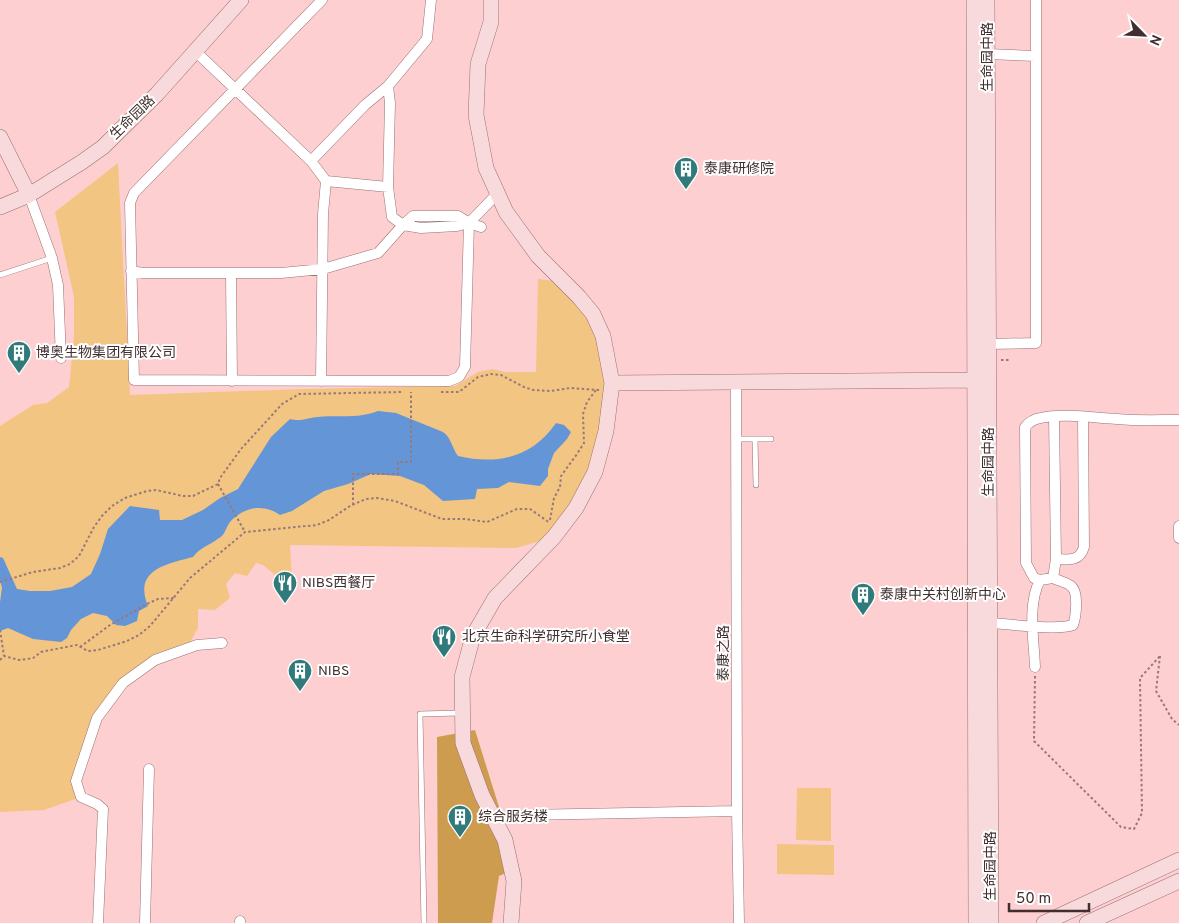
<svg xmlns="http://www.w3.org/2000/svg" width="1179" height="923" viewBox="0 0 1179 923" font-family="Overpass,'Noto Sans SC',sans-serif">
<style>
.green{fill:#f3c582}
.forest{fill:#ce9c4f}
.water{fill:#6395d7}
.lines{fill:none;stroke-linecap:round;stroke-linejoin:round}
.lane-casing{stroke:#9a7072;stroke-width:6}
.street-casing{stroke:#9a7072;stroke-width:11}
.secondary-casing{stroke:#9a7072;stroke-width:16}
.path{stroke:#987879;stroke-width:2;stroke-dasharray:2.5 2.5;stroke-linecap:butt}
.lane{stroke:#fff;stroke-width:5}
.street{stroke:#fff;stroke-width:10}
.secondary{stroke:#f8dadc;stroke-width:15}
.labels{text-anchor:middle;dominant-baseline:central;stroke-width:4;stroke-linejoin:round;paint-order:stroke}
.street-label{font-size:14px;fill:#412f2f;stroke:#fefefe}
.poi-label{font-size:14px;fill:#412f2f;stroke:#fefefe;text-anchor:start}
</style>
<rect width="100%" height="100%" fill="#fecfd1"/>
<path class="green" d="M118 163 130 395 302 389 455 386 478 372 492 369 506 372H536L538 279 555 281 593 314 612 383 595 472 554 537 516 548 290 545 292 578 280 579 263 565 256 563 247 576 235 573 226 584 230 598 215 610 198 609V628L187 648 154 660 123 683 97 718 76 781 81 797 44 810 0 812V426L33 405 47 403 69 387 74 335V297L55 212Z
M797 788H831V841L796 840Z
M777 844 834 845V875L777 874Z"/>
<path class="forest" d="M475 730 518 868 499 876 492 923H438L437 737Z"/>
<path class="water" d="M378 411 396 413 443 432C451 437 452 448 458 456 497 465 532 458 556 423L564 425 571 432 567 439 554 453 548 469V476L540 486 509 482 498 488 477 489 475 499 443 501 424 485 400 476 371 474 348 484 324 491 292 511 280 515C263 503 244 507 230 522 226 527 225 535 219 538 210 545 199 548 193 557 166 564 133 570 148 606L139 611 137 621 125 626 116 625 107 616 93 613 81 619 71 630 67 638 61 642 33 639 8 628 0 631V602L2 588 0 580V557L3 558 17 589 30 591H50L72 587 91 574 100 554 108 529 130 506 159 510 160 520H182L203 510 220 498 238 489 271 437 290 419C301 422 307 418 318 417 338 415 358 419 378 411Z"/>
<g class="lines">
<defs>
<path id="lane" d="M0 275 52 258
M738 439H771
M755 439 756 485
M424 923 420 714 460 713"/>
<path id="street" d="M322 0 134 193 130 203 134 380 449 381 459 377 465 367 469 223
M195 51 311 161
M988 54 1036 56V0
M388 86 390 103 388 187 392 217 403 225 421 228 457 226 469 223 497 194
M326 181 388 187
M29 195 52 258 58 285 61 358
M131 271 143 273H281L323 269 378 253 403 225 413 216H458L469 223 481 227
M231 273 232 381
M988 344 1036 343V56
M321 381 323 214 326 181 311 161 365 105 388 86 427 39 431 0
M736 383 737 811 739 923
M1054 417 1056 559
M1083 417 1084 547C1080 561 1070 560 1056 559L1053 578 1040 580 1034 578 1026 563 1025 427C1029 422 1034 419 1041 418 1062 413 1096 418 1117 419 1138 421 1159 420 1179 420
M1179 538V526
M991 623C1010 624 1056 631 1073 625 1076 617 1079 592 1071 586 1066 582 1059 581 1053 578
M1035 667C1034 639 1027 605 1040 580
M524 815 737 811
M98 923 103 809 97 804 81 797 76 781 97 718 123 683 155 660 197 645 222 643
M145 923 149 769
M240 923V921"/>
<path id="secondary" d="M491 0V22L478 64 476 115 486 168 506 212 538 256 579 297 593 314 603 336 612 383 606 431 595 472 576 508 554 537 495 598 473 636 462 677 463 743 482 795 505 840 514 881 511 923
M974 0 976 923
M987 0 991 923
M0 137 29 195
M0 207 29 195 82 162 103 147 157 94 241 0
M612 383 974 380
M1044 923 1179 860
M1087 923 1179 881"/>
</defs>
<use href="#lane" class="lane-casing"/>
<use href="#street" class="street-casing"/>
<use href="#secondary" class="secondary-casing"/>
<path class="path" d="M1001 360H1011
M441 392H459L478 377 491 374 501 375 524 387 533 390 551 391 570 388 599 390
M218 484 245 532
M353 505V474H398V462H411V392
M550 520 554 498 560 487 561 476 577 454 584 443 583 414 587 402 596 390
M0 582 33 572 60 568 70 564 79 556 94 527 102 516 112 506 125 498 147 491 156 490 183 496H193L218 484 220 478 241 449 273 414 282 404 299 394 403 392
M0 630 4 656
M80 647 110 625 149 603 158 599 174 598
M1160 656 1156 691 1172 719 1179 725
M0 660 4 656 19 660 27 659 33 658 41 652 61 648 77 645 88 651 98 650 127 641 139 635 150 626 190 578 245 532 317 525 329 520 350 506 366 499 377 498 395 501 442 519H465L487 522 517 509H530L550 523
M1035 676 1034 741 1121 827 1134 829 1142 813 1140 678 1160 656"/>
<use href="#lane" class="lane"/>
<use href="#street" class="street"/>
<use href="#secondary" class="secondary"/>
</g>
<defs>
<symbol id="building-pin" viewBox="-11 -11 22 30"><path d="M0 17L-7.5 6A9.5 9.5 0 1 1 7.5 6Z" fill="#317a7b" stroke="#fefefe"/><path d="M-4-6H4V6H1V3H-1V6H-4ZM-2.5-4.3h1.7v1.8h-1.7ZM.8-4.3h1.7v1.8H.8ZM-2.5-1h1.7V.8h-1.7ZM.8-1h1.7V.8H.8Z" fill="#fff"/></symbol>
<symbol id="restaurant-pin" viewBox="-11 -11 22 30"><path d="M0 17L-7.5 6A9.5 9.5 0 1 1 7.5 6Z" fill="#317a7b" stroke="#fefefe"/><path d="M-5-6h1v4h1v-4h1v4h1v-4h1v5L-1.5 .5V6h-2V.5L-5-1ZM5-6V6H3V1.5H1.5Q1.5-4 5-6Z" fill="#fff"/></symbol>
</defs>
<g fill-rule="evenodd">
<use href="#building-pin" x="672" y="155" width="28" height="38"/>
<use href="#building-pin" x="5" y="339" width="28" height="38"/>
<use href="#restaurant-pin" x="271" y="569" width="28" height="38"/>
<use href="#building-pin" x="849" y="581" width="28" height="38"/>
<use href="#restaurant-pin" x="430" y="623" width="28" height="38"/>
<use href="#building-pin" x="286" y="657" width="28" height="38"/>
<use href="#building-pin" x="446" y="803" width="28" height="38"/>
</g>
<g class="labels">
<g class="street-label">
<text transform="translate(988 57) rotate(-90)">生命园中路</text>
<text transform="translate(133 118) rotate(-44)">生命园路</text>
<text transform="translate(989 462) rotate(-90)">生命园中路</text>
<text transform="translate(724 653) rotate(-90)">泰康之路</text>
<text transform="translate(991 866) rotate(-90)">生命园中路</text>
</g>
<g class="poi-label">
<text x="704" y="169">泰康研修院</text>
<text x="36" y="353">博奥生物集团有限公司</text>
<text x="302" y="583">NIBS西餐厅</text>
<text x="880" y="595">泰康中关村创新中心</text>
<text x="462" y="637">北京生命科学研究所小食堂</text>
<text x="318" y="671">NIBS</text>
<text x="478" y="817">综合服务楼</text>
</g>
</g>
<g transform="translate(1144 35) rotate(114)" stroke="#fefefe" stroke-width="4" paint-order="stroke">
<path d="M0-4L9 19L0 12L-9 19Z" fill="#412f2f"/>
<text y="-8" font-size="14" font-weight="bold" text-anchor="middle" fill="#412f2f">N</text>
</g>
<path d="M1009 903v8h80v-8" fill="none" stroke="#412f2f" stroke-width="2.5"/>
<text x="1016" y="903" font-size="15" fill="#412f2f" stroke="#fefefe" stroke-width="4" paint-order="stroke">50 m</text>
</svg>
